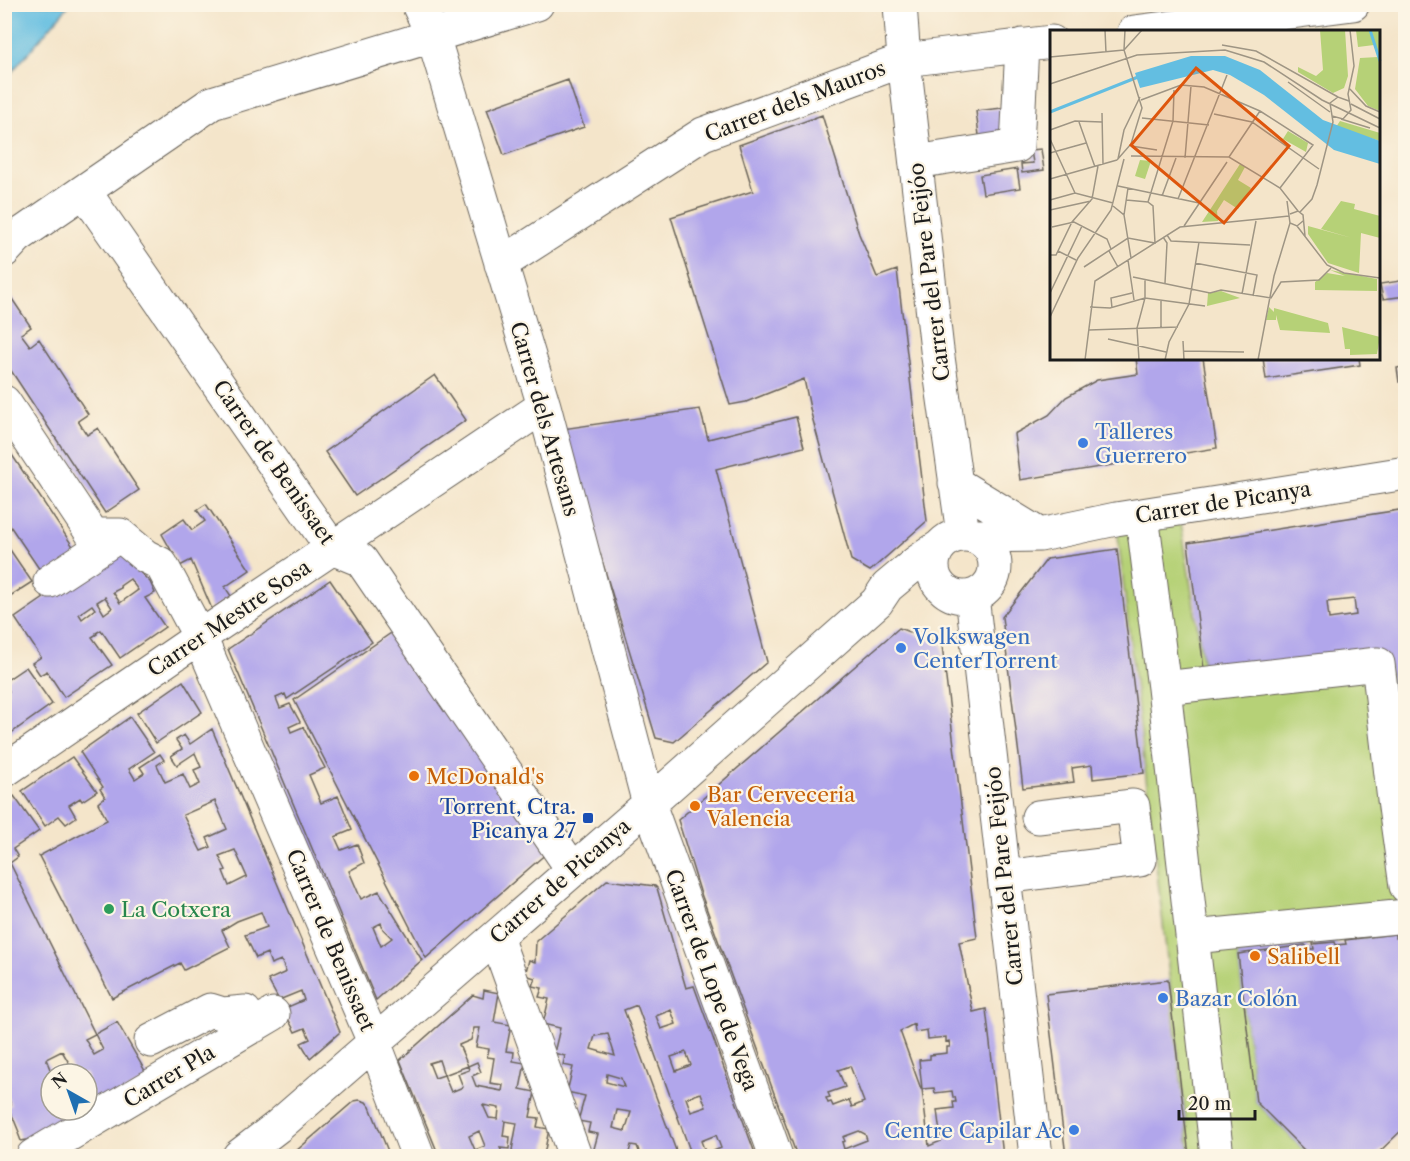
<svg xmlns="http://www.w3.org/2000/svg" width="1410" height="1161" viewBox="0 0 1410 1161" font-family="'Libre Caslon Text',serif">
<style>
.green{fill:#b6d177;stroke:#69764a;stroke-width:1.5}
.water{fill:#63bee1;stroke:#406d7e;stroke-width:1.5}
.building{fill:#b1a6eb;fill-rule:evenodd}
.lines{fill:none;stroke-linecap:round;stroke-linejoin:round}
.minor-casing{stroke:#686259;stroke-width:35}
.minor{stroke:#fff;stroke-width:33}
.shop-dot{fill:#3f7fe0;stroke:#fcf5e5;stroke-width:2}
.food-dot{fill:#e8710a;stroke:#fcf5e5;stroke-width:2}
.transit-dot{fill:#1a4fb4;stroke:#fcf5e5;stroke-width:2}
.leisure-dot{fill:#2e9e5b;stroke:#fcf5e5;stroke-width:2}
.labels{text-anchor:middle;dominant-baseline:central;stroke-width:4.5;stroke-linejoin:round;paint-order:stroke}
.street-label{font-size:21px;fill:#1c1c1c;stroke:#fcf5e5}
.shop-label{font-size:21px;fill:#366cbe;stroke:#fcf5e5;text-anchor:start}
.food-label{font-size:21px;fill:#c56008;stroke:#fcf5e5;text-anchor:start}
.transit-label{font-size:21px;fill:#164399;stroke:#fcf5e5;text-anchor:end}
.leisure-label{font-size:21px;fill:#27864d;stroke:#fcf5e5;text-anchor:start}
.inset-river{fill:none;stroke:#63bee1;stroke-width:3}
.inset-road{fill:none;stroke:#9e9584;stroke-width:1.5}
.view{fill:#de560d;fill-opacity:0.15;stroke:#de560d;stroke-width:3}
.inset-edge{fill:none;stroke:#1c1c1c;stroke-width:3}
</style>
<rect width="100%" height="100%" fill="#fcf5e5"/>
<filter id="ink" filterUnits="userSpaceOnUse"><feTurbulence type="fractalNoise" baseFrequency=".0167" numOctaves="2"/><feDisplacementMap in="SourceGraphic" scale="12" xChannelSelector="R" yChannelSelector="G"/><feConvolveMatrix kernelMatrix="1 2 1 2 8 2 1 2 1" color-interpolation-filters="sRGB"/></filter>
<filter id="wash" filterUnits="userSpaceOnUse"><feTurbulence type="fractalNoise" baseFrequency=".008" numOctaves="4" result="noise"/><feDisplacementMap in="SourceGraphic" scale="24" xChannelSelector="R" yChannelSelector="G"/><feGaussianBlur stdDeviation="1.35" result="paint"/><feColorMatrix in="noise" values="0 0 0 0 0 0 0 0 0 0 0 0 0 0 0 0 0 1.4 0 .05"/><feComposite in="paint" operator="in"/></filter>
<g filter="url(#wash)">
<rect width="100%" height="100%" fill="#f4e5ca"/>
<path class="green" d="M1179 509 1205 677 1387 655 1405 802V933L1238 954 1256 1102 1310 1156H1190L1116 519Z"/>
<path class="water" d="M5 4 69 5 5 80 4 5Z"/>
<g id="blocks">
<path class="building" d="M568 80 584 127 504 155 487 109Z
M1002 108 1008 157 982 160 976 111Z
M822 115 859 234 877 277 897 270 927 521 870 571 851 560 811 413 804 379 746 402 730 405 671 217 753 191 739 145Z
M1041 149 1044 170 1022 173 1021 164 1033 163 1031 150Z
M1017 169 1020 188 983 194 980 175Z
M1406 280V296L1383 299 1380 284Z
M4 287 31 327 21 334 30 346 39 339 88 414 78 421 87 435 98 428 139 490 105 513 4 360Z
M1136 358H1203L1217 448 1020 480 1014 434 1049 415 1066 397 1097 380 1138 374Z
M1263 358H1359L1360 365 1266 379Z
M1406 366V385L1404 386V381L1399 382 1397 368Z
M435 375 466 420 355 496 325 452Z
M700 409 708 439 796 417 804 447 716 469 767 662 674 742 656 738 562 429Z
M4 443 78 554 44 576 4 517V501L8 499 4 493Z
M206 504 250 570 225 587 231 596 212 609 191 560 180 566 162 534 184 519 192 530 205 521 197 510Z
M1406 509V766L1387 655 1204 669 1188 543ZM1354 599 1356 615 1329 619 1327 602Z
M4 541 32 582 7 598 4 594Z
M1117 549 1144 773 1093 779 1092 765 1072 768 1074 782 1023 788 1002 617 1047 559Z
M120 553 150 582 155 593 145 598 165 627 120 658 101 630 96 633 97 634 92 637 112 665 64 697 47 671 40 675 32 663 41 657 15 618 54 591 57 596ZM130 579 138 590 120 603 113 592 121 588 120 586ZM105 597 112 608 104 614 97 602ZM92 605 95 609 82 619 79 614Z
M330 580 372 642 287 699 285 694 276 698 280 708 290 704 300 722 289 727 291 732 303 727 325 768 309 775 321 803 338 796 342 805 352 830 335 837 341 850 357 844 364 863 349 871 361 899 379 891 422 960 376 1000 228 649ZM381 923 383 929 392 938 381 946 373 927Z
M899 628 942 645 977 938 959 942 973 1012 986 1009 1003 1156H797L700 891 678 820ZM914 1024 915 1032 927 1030 928 1039 946 1037V1042L949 1041 950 1047H947V1053L930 1055V1059L919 1060 922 1089H921L900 1031ZM850 1066 864 1102 852 1107 849 1100 833 1106 831 1102 828 1103 826 1098 830 1097 828 1093 845 1087 838 1070ZM934 1088 935 1093 952 1091 953 1097H955L956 1102H953L954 1108 937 1110 941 1141 929 1146 922 1089ZM859 1131 865 1134 867 1140 844 1149 842 1142 845 1141 843 1137Z
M394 631 548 852 426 958 294 700Z
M26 667 52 704 7 736 4 733V694L9 691 4 685V682Z
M183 681 202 712 156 743 137 713Z
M130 717 154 752 129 769 135 779 144 773 140 767 160 754 164 760 157 765 165 782 183 774 190 789 200 784 194 770 201 767 195 753 177 765 171 756 182 749 176 740 184 735 190 744 212 729 340 1032 310 1058 301 1043 310 1039 305 1028 295 1032 283 1009 304 1000 301 991 279 1000 268 980 286 972 281 960 271 964 267 953 256 958 245 935 267 927 261 912 237 921 222 930 230 947 184 970 180 963 112 998 39 856 107 820 98 803 105 797 100 789 103 787 80 752ZM215 801 227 829 207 838 211 847 201 851 183 815ZM235 850 247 877 229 886 223 871 226 870 219 856Z
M72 757 97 791 82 801 80 798 69 805 76 817 66 824 59 816 45 826 22 791Z
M14 796 39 831 13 849 18 857 10 863 95 1034 85 1039 94 1055 103 1050 95 1034 117 1022 149 1078 28 1145 26 1140 21 1141 18 1133 19 1132 12 1115H10L7 1107 11 1105 4 1089V803ZM62 1051 72 1068 62 1074H87V1110H51L52 1074 46 1059Z
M607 880 655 886 657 888 686 988 694 986 756 1156H692L637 1005 624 1010 678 1156H645L644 1153 640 1154 637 1146 631 1145 628 1156H592L598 1134 588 1132 590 1123 578 1121 585 1096 567 1092 573 1067 563 1065 565 1056 554 1053 560 1028 543 1024 549 999 539 997 542 988 532 986 535 978 525 975 529 960 535 962 536 941ZM671 1010 676 1024 661 1029 656 1016ZM608 1034 615 1056 591 1049 595 1036ZM686 1052 691 1065 676 1071 671 1057ZM607 1074 621 1078 624 1087 606 1082ZM701 1093 706 1107 691 1112 686 1098ZM617 1110 631 1112 625 1131 613 1128ZM716 1135 721 1148 706 1154 701 1141Z
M1395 934V938L1406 937V1126L1375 1156H1310L1256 1102 1238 954 1305 945 1307 947 1308 949H1314L1313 944 1335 942 1336 945 1346 944 1345 940Z
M1168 980 1189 1156H1066L1046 994Z
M484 990 499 993 494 1022 511 1025 506 1051 514 1052 513 1061 525 1063 520 1089 535 1092 530 1117 539 1118 537 1127 549 1129 544 1155 556 1151 558 1156H541L544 1155 522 1152 523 1156H514L512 1150 517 1123 505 1121 503 1136 510 1137 509 1149 500 1148 504 1156H439L400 1060 473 995 483 998ZM474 1028H480L476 1047 489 1049 487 1057 494 1058 490 1083 503 1085 502 1091 476 1086 472 1076 481 1072 477 1062 468 1066 469 1070 458 1074 463 1087 451 1092 444 1075 468 1066 459 1045 471 1040ZM439 1060 444 1075 435 1078 429 1063ZM483 1105 499 1108 498 1119 489 1118ZM479 1131 485 1146 475 1150 469 1136Z
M360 1100 366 1102 370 1107 390 1156H297L295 1152 354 1101Z"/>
</g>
</g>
<g filter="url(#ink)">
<use href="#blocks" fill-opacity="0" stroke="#686259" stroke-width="1.5"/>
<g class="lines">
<defs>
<path id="minor" d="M418 4 433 36 544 406 649 804 776 1156
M900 4 904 60 937 350 963 534
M1134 32 1353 4
M916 162 1017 146 1022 45
M84 191 332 548 361 560 573 870
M4 251 17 237 212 103 537 4
M501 264 703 134 904 60 1052 42
M4 402 93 535H120L145 556 161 564 200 637 374 1042 418 1156
M955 483 1040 535
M1142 515 1164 688 1217 1156
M933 566a31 31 0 1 1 62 0a31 31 0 1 1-62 0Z
M973 536 1040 535 1116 519 1406 473
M50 581 120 535
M972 596 1036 1156
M1164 688 1378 664 1394 800 1406 886
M4 771 200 637 544 406
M1004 877 1140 860 1133 806 1038 817
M496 937 575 1156
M1193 937 1406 916
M151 1041 210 1010 223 1014 245 1012 254 1026
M33 1156 273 1014
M239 1156 277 1127 649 804 877 602 887 587 917 562 939 547"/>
</defs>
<use href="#minor" class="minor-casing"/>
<use href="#minor" class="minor"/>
</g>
</g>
<g class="shop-dot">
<circle cx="1083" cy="443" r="6"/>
<circle cx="901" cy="648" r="6"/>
<circle cx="1163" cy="998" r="6"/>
<circle cx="1074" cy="1130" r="6"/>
</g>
<g class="food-dot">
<circle cx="414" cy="776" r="6"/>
<circle cx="695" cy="806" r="6"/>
<circle cx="1255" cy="956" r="6"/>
</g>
<rect class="transit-dot" x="582" y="812" width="12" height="12" rx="3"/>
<circle class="leisure-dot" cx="109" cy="909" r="6"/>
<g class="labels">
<g class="street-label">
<text transform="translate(795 101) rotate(-21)">Carrer dels Mauros</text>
<text transform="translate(929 272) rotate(-97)">Carrer del Pare Feijóo</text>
<text transform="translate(545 419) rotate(74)">Carrer dels Artesans</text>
<text transform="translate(274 462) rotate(55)">Carrer de Benissaet</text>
<text transform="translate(1223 502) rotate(-9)">Carrer de Picanya</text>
<text transform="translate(229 618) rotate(-34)">Carrer Mestre Sosa</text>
<text transform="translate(1004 876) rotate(-96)">Carrer del Pare Feijóo</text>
<text transform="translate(560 881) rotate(-41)">Carrer de Picanya</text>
<text transform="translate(331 940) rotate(67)">Carrer de Benissaet</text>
<text transform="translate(712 980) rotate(70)">Carrer de Lope de Vega</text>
<text transform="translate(169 1076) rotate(-31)">Carrer Pla</text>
</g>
<g class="shop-label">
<text x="1095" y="431">Talleres<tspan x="1095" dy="24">Guerrero</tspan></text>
<text x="913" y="636">Volkswagen<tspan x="913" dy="24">CenterTorrent</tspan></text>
<text x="1175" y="998">Bazar Colón</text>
<text x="1062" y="1130" text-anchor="end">Centre Capilar Ac</text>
</g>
<g class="food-label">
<text x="426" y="776">McDonald's</text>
<text x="707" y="794">Bar Cerveceria<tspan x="707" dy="24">Valencia</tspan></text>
<text x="1267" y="956">Salibell</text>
</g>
<g class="transit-label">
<text x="576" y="806">Torrent, Ctra.<tspan x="576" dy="24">Picanya 27</tspan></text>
</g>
<g class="leisure-label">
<text x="121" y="909">La Cotxera</text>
</g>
</g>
<g transform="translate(1050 30)">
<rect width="330" height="330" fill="#f4e5ca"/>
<path d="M270 0H295L298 46 294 58 283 63 248 42V37L266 46 273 40ZM306 0H330V81L318 76 305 59 310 28 328 27 324 15 308 17ZM290 91 330 103V111L286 97ZM238 101 258 113 256 122 233 109ZM90 130 101 131 95 149 85 146ZM190 134 195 137 188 150 201 158 188 179 174 170 167 181 168 191 152 192ZM291 171 305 174 304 179 330 186V208L311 203 309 243 278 233 258 204V196L302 208 271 199ZM280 240 327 249V261L265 260V252L277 243 295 246ZM171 261 190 268 157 276 158 263ZM219 277 224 282V278L278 293 280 303 230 300 226 285V290H216ZM292 297 330 307 327 324 300 325V319H295Z" fill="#b6d177"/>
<path d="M141 26H175L210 40 273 90 330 111V134L284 120 214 65 180 45 163 40 90 58 85 43Z" fill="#63bee1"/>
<path class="inset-river" d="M320 0 330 31M0 82 88 47"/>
<path class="inset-road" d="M55 0 56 23M172 15 206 21 288 67M0 27 74 20 92 0M238 52 280 82M0 54 87 25 175 20 214 32 272 70 330 98M299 58 316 76 330 82M91 70 131 55 154 57 210 81 263 115 230 158M301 74 330 89M52 83 53 134M164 84 202 92 269 139M282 86 293 89 301 80 298 64 304 36 300 0M92 88 159 95M291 89 320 98M29 92 45 137M0 100 25 91 52 92M0 109 25 163M81 116 107 120M0 123 36 113M81 126 179 127 230 158 248 181M179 127 210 81M135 128 141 56M68 129 74 100 90 67M67 130 81 114 92 78 74 20 75 0M0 149 67 130M68 156 149 173M112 166 126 128M128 169 177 45M0 170 25 163 63 173M76 170 98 172M237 171 240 193 247 196 253 191M63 176 74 185 81 228M0 180 41 171M250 182 262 169 267 155 283 92 280 73 288 67 299 71M240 184 248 181 253 185 255 206M74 185 78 158M134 196 177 132M247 196 277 235 294 243 330 248M2 197 24 192 57 209 61 219M117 205 121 211 200 215M113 207 117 213 115 253M8 221 26 230M59 221 68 237M0 225H6L22 192 42 169 48 136M78 230 84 270M145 233 207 245 203 266M34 237 78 208 105 213 103 176 98 172 123 91 124 60M83 247 160 263 171 260 221 268 231 252 269 250 281 238M0 263 32 196M192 264 206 191M40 277 60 278 95 268 155 276M62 278 61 268 82 263M0 287 28 228 61 180 74 129M111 298V270M39 300 128 297M58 309 116 322M133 311 134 330M133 321 194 322M35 330 45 251 130 197 239 186M89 330 87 298 95 268V249M115 330 119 312 139 274 149 212M208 330 224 246 240 193"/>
<path class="view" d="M146 38 239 116 174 193 81 115Z"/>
<rect width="330" height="330" class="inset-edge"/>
</g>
<rect width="1410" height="1161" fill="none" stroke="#fcf5e5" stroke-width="24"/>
<g transform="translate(69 1092) rotate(320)"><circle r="28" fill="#fcf5e5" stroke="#a29e95" stroke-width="1.5"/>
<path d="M0-4.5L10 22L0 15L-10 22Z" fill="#1f6fb2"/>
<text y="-9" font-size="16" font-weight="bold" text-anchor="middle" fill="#1c1c1c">N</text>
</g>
<path d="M1179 1110v9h76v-9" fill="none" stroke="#1c1c1c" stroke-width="3"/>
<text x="1188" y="1110" font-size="18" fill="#1c1c1c" stroke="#fcf5e5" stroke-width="4.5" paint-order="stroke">20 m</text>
</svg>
